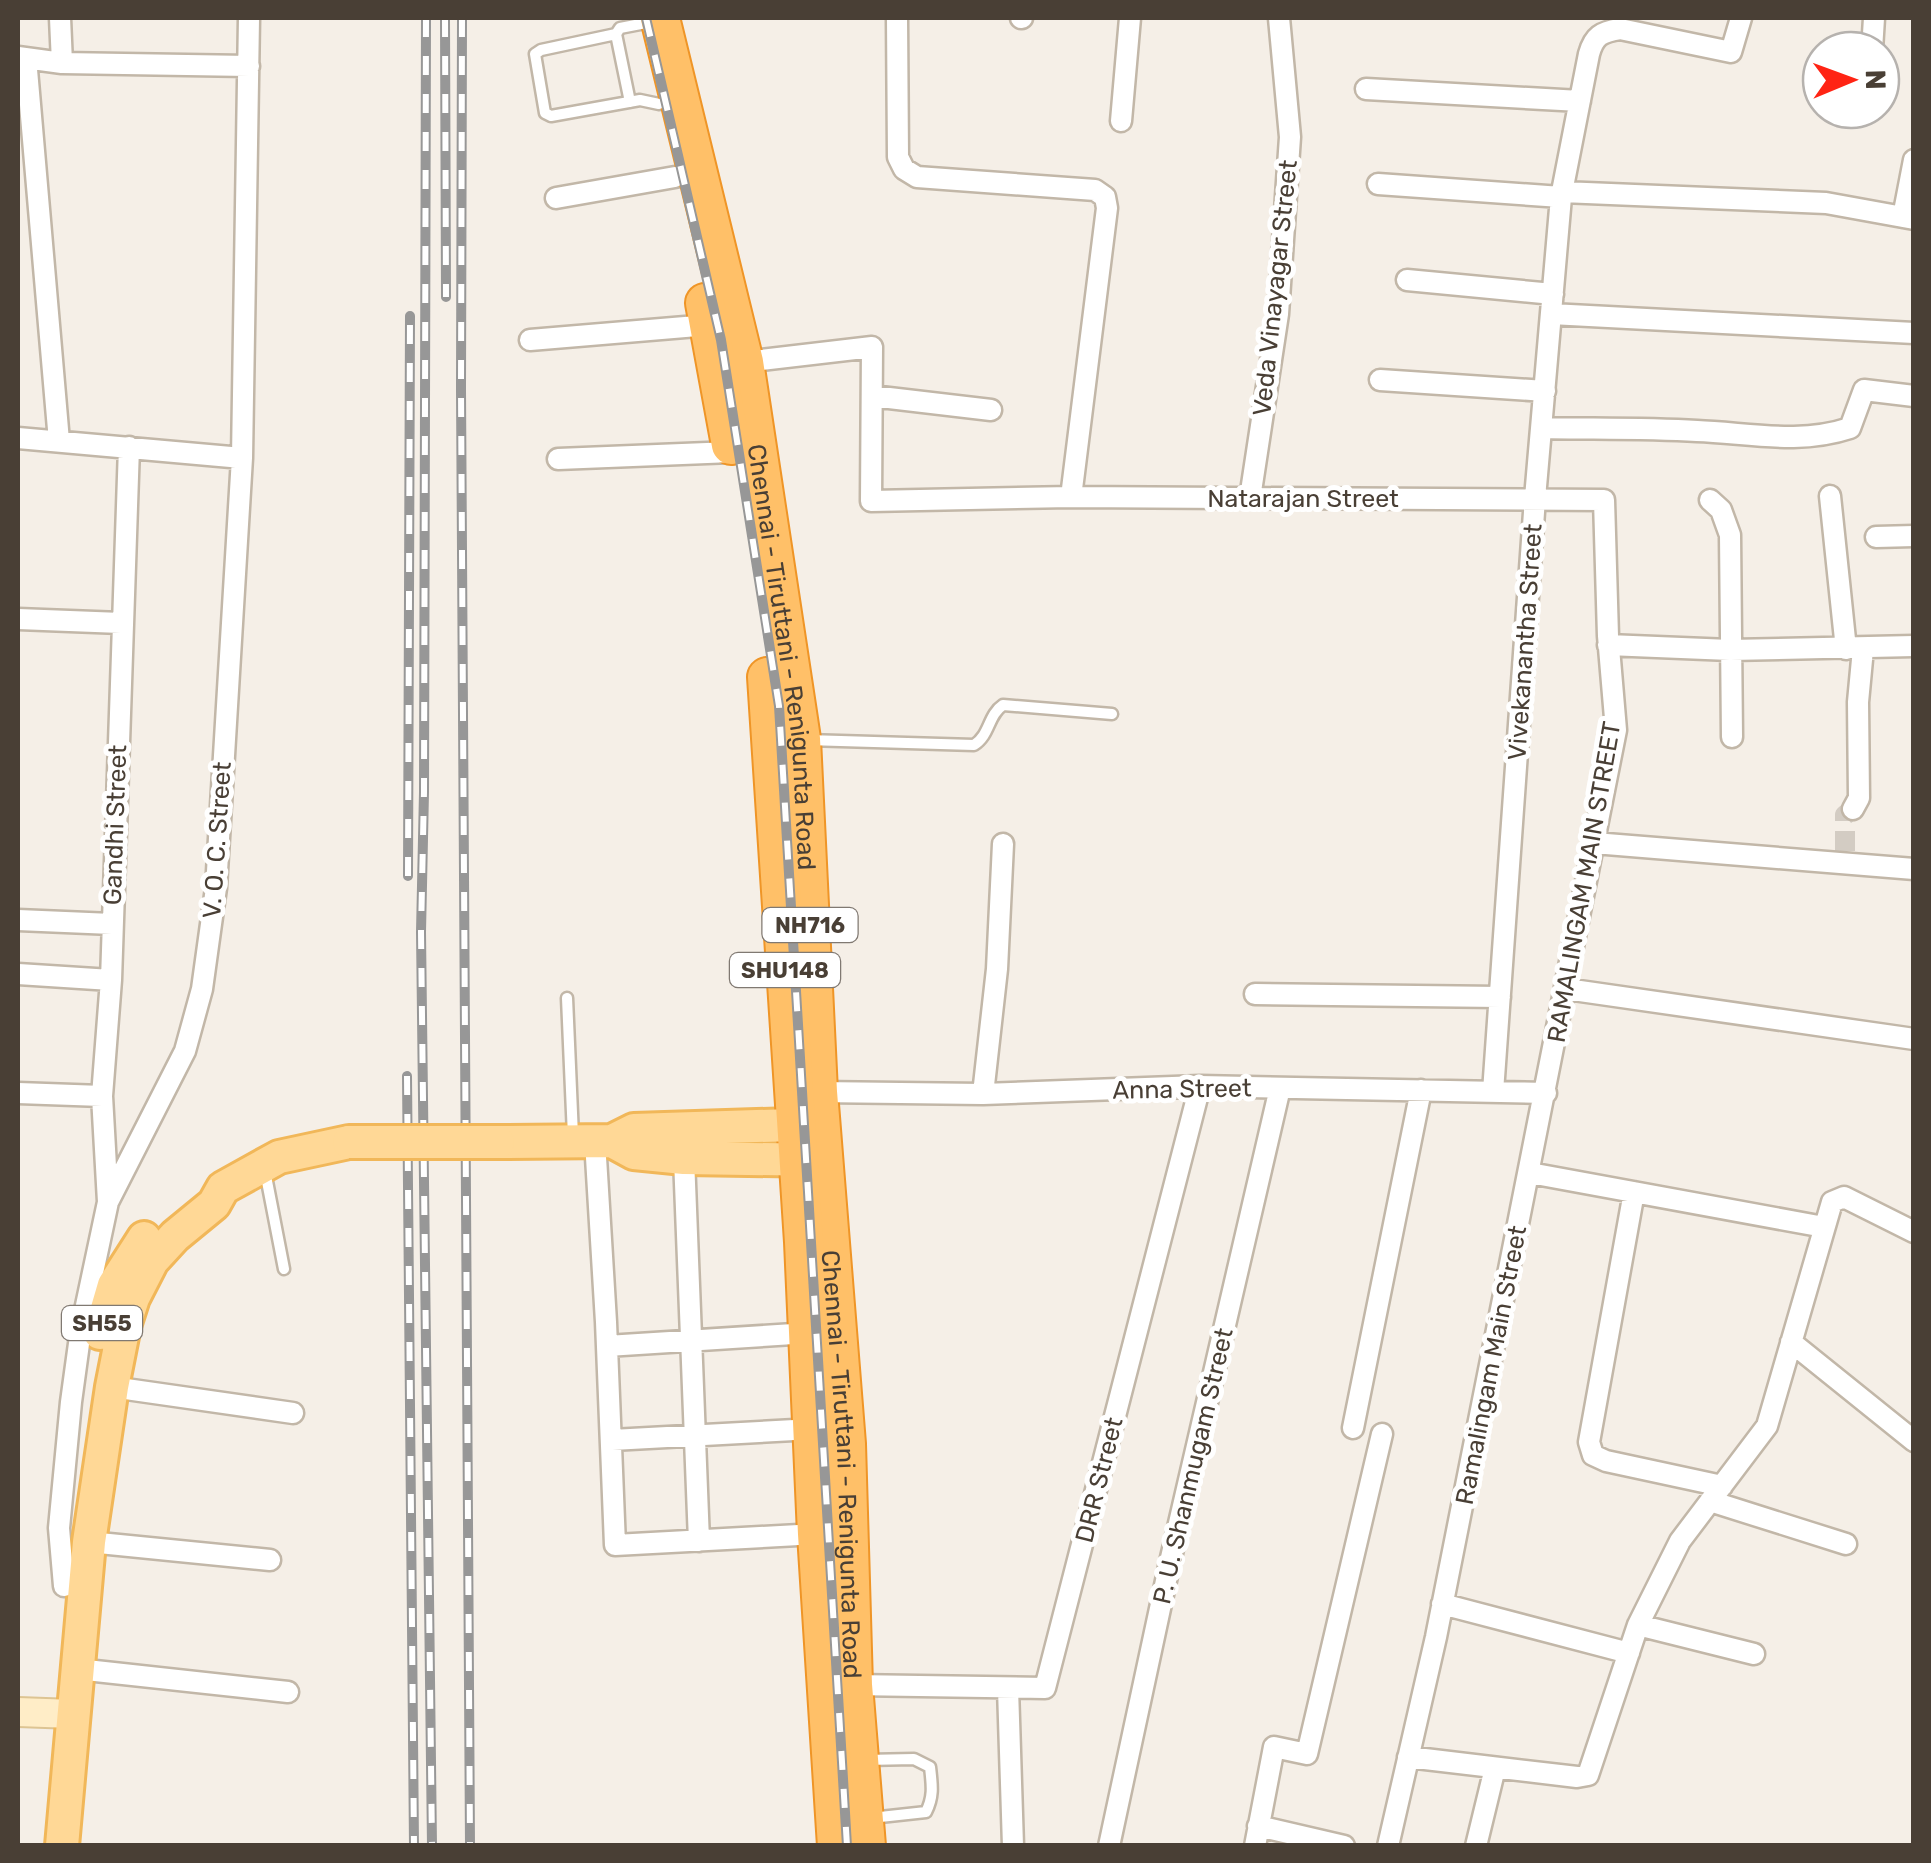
<svg xmlns="http://www.w3.org/2000/svg" width="1931" height="1863" viewBox="0 0 1931 1863" font-family="Rubik,sans-serif">
<style>
.lines{fill:none;stroke-linecap:round;stroke-linejoin:round}
.street-tunnel{stroke:#d3ccc3;stroke-width:20;stroke-dasharray:20 10;stroke-linecap:butt}
.lane-casing{stroke:#c2b7a8;stroke-width:15}
.street-casing{stroke:#c2b7a8;stroke-width:25}
.secondary-casing{stroke:#ddc493;stroke-width:32}
.primary-casing{stroke:#f1b759;stroke-width:38}
.highway-casing{stroke:#ef9527;stroke-width:42}
.lane{stroke:#fff;stroke-width:10}
.street{stroke:#fff;stroke-width:20}
.secondary{stroke:#ffedc7;stroke-width:28}
.primary{stroke:#ffd896;stroke-width:32}
.highway{stroke:#ffc068;stroke-width:38}
.rail-casing{stroke:#979797;stroke-width:10}
.rail{stroke:#fff;stroke-width:6;stroke-dasharray:19;stroke-linecap:butt}
.primary-bridge-casing{stroke:#f1b759;stroke-width:38;stroke-linecap:butt}
.primary-bridge{stroke:#ffd896;stroke-width:32}
.labels{text-anchor:middle;dominant-baseline:central;stroke-width:10;stroke-linejoin:round;paint-order:stroke}
.shield{fill:#fff;stroke:#807972;stroke-width:2.5}
.shield-label{font-size:22px;font-weight:bold;fill:#493f35}
.street-label{font-size:25px;fill:#493f35;stroke:#fff}
</style>
<rect width="100%" height="100%" fill="#f5efe7"/>
<g class="lines">
<path class="street-tunnel" d="M1845 851V815L1853 809"/>
<defs>
<path id="lane" d="M616 34 541 50 535 54 545 113 551 116 640 100 659 104
M630 102 616 34 620 28 651 22
M807 740 974 745C990 735 988 715 1003 705L1112 714
M567 998 573 1136
M265 1171 284 1269
M865 1760 914 1759 930 1767C932 1785 934 1796 926 1812L871 1818"/>
<path id="street" d="M60 18 62 63
M897 18 898 157 904 169 917 177 1095 190 1105 197 1107 208 1071 497
M1021 18H1022
M1872 50 1874 18
M18 57 62 63 249 66
M26 58 59 441
M1366 89 1580 101
M1121 121 1130 18
M1378 184 1561 197
M1562 192 1826 203 1914 219
M556 198 675 177
M1903 217 1914 160
M1407 280 1553 294
M1551 314 1914 333
M530 340 709 325
M736 363 872 347 871 501 1071 497 1604 500 1608 636 1616 730 1436 1637 1388 1846
M1380 380 1545 391
M872 396 991 410
M1542 428C1593 429 1645 428 1697 431 1749 433 1799 445 1850 428L1864 390 1914 396
M18 438 242 458
M558 459 732 452
M1830 496 1846 649
M1250 498 1278 314 1290 137 1279 18
M1710 500 1721 510 1730 535 1732 737
M1876 537 1914 536
M18 619 121 623
M1608 645 1730 650 1914 646
M1853 809 1859 798 1858 702 1863 649
M1594 843 1914 869
M18 920 112 924
M18 974 111 980
M1566 989 1914 1039
M1255 994 1500 997
M818 1092 983 1094 1200 1086 1546 1093
M1493 1092 1535 498 1561 197 1589 54C1594 36 1601 32 1620 29L1731 52 1741 18
M18 1093 102 1096
M983 1094 997 969 1003 844
M595 1141 606 1322 615 1545 817 1534
M684 1158 699 1541
M1530 1173 1824 1227
M1634 1192 1589 1442 1593 1455 1606 1461 1722 1486
M108 1202 185 1051 202 989 216 888 242 458 249 18
M1791 1342 1914 1441
M607 1346 809 1333
M112 1387 293 1413
M1353 1428 1421 1090
M612 1440 813 1429
M1710 1501 1846 1544
M89 1542 270 1560
M64 1586 59 1528 71 1402 81 1329 108 1202 102 1096 111 980 129 447
M1442 1604 1629 1653
M1638 1625 1754 1654
M77 1669 288 1692
M853 1685 1045 1688 1200 1086
M1008 1688 1013 1846
M1408 1757 1577 1777 1588 1775 1638 1625 1680 1541 1767 1426 1832 1202 1844 1197 1914 1232
M1258 1826 1344 1846
M1109 1846 1170 1562 1280 1088
M1255 1846 1274 1747 1307 1754 1382 1434
M1476 1846 1495 1768"/>
<path id="secondary" d="M18 1712 73 1714"/>
<path id="primary" d="M612 1141 634 1153 684 1158 823 1160
M498 1142 612 1141 634 1130 821 1124
M100 1333 114 1285 144 1238
M62 1846 89 1542 112 1387 124 1326 133 1298 152 1261 175 1236 214 1204 223 1188 279 1157 349 1142"/>
<g id="highway">
<path id="s1" d="M660 18 744 362 801 739 818 1092 846 1444 853 1685 866 1846"/>
<path d="M705 303 731 445"/>
<path d="M767 677 804 1242 817 1534 837 1846"/>
</g>
</defs>
<use href="#lane" class="lane-casing"/>
<use href="#street" class="street-casing"/>
<use href="#secondary" class="secondary-casing"/>
<use href="#primary" class="primary-casing"/>
<use href="#highway" class="highway-casing"/>
<use href="#lane" class="lane"/>
<use href="#street" class="street"/>
<use href="#secondary" class="secondary"/>
<use href="#primary" class="primary"/>
<use href="#highway" class="highway"/>
<defs>
<path id="rail" d="M426 18 424 792 421 932 432 1846
M445 18 446 297
M462 18 461 390 470 1846
M646 18 721 340 779 706 847 1846
M408 876 410 316
M407 1076 414 1846"/>
</defs>
<use href="#rail" class="rail-casing"/>
<use href="#rail" class="rail"/>
<defs>
<path id="primary-bridge" d="M349 1142H498"/>
</defs>
<use href="#primary-bridge" class="primary-bridge-casing"/>
<use href="#primary-bridge" class="primary-bridge"/>
</g>
<g class="labels">
<g class="shield">
<rect x="762.5" y="908" width="95" height="34" rx="8"/>
<rect x="730" y="953" width="110" height="34" rx="8"/>
<rect x="62" y="1306" width="80" height="34" rx="8"/>
</g>
<g class="shield-label">
<text x="810" y="925">NH716</text>
<text x="785" y="970">SHU148</text>
<text x="102" y="1323">SH55</text>
</g>
<g class="street-label">
<text transform="translate(1275 288) rotate(-84)">Veda Vinayagar Street</text>
<text x="1303" y="498">Natarajan Street</text>
<text transform="translate(1525 642) rotate(-86)">Vivekanantha Street</text>
<text stroke="none"><textPath href="#s1" startOffset="652">Chennai - Tiruttani - Renigunta Road</textPath></text>
<text transform="translate(115 825) rotate(-88)">Gandhi Street</text>
<text transform="translate(217 840) rotate(-86)">V. O. C. Street</text>
<text transform="translate(1584 882) rotate(-80)">RAMALINGAM MAIN STREET</text>
<text transform="translate(1182 1089) rotate(-1)">Anna Street</text>
<text transform="translate(1491 1365) rotate(-79)">Ramalingam Main Street</text>
<text stroke="none"><textPath href="#s1" startOffset="1462">Chennai - Tiruttani - Renigunta Road</textPath></text>
<text transform="translate(1193 1466) rotate(-77)">P. U. Shanmugam Street</text>
<text transform="translate(1099 1480) rotate(-76)">DRR Street</text>
</g>
</g>
<rect width="1931" height="1863" fill="none" stroke="#493f35" stroke-width="40"/>
<g transform="translate(1851 80) rotate(89)"><circle r="48" fill="#ffffff" stroke="#b6b2ae" stroke-width="2.5"/>
<path d="M0-8L18 38L0 25L-18 38Z" fill="#ff2414"/>
<text y="-15" font-size="28" font-weight="bold" text-anchor="middle" fill="#493f35">N</text>
</g>
</svg>
